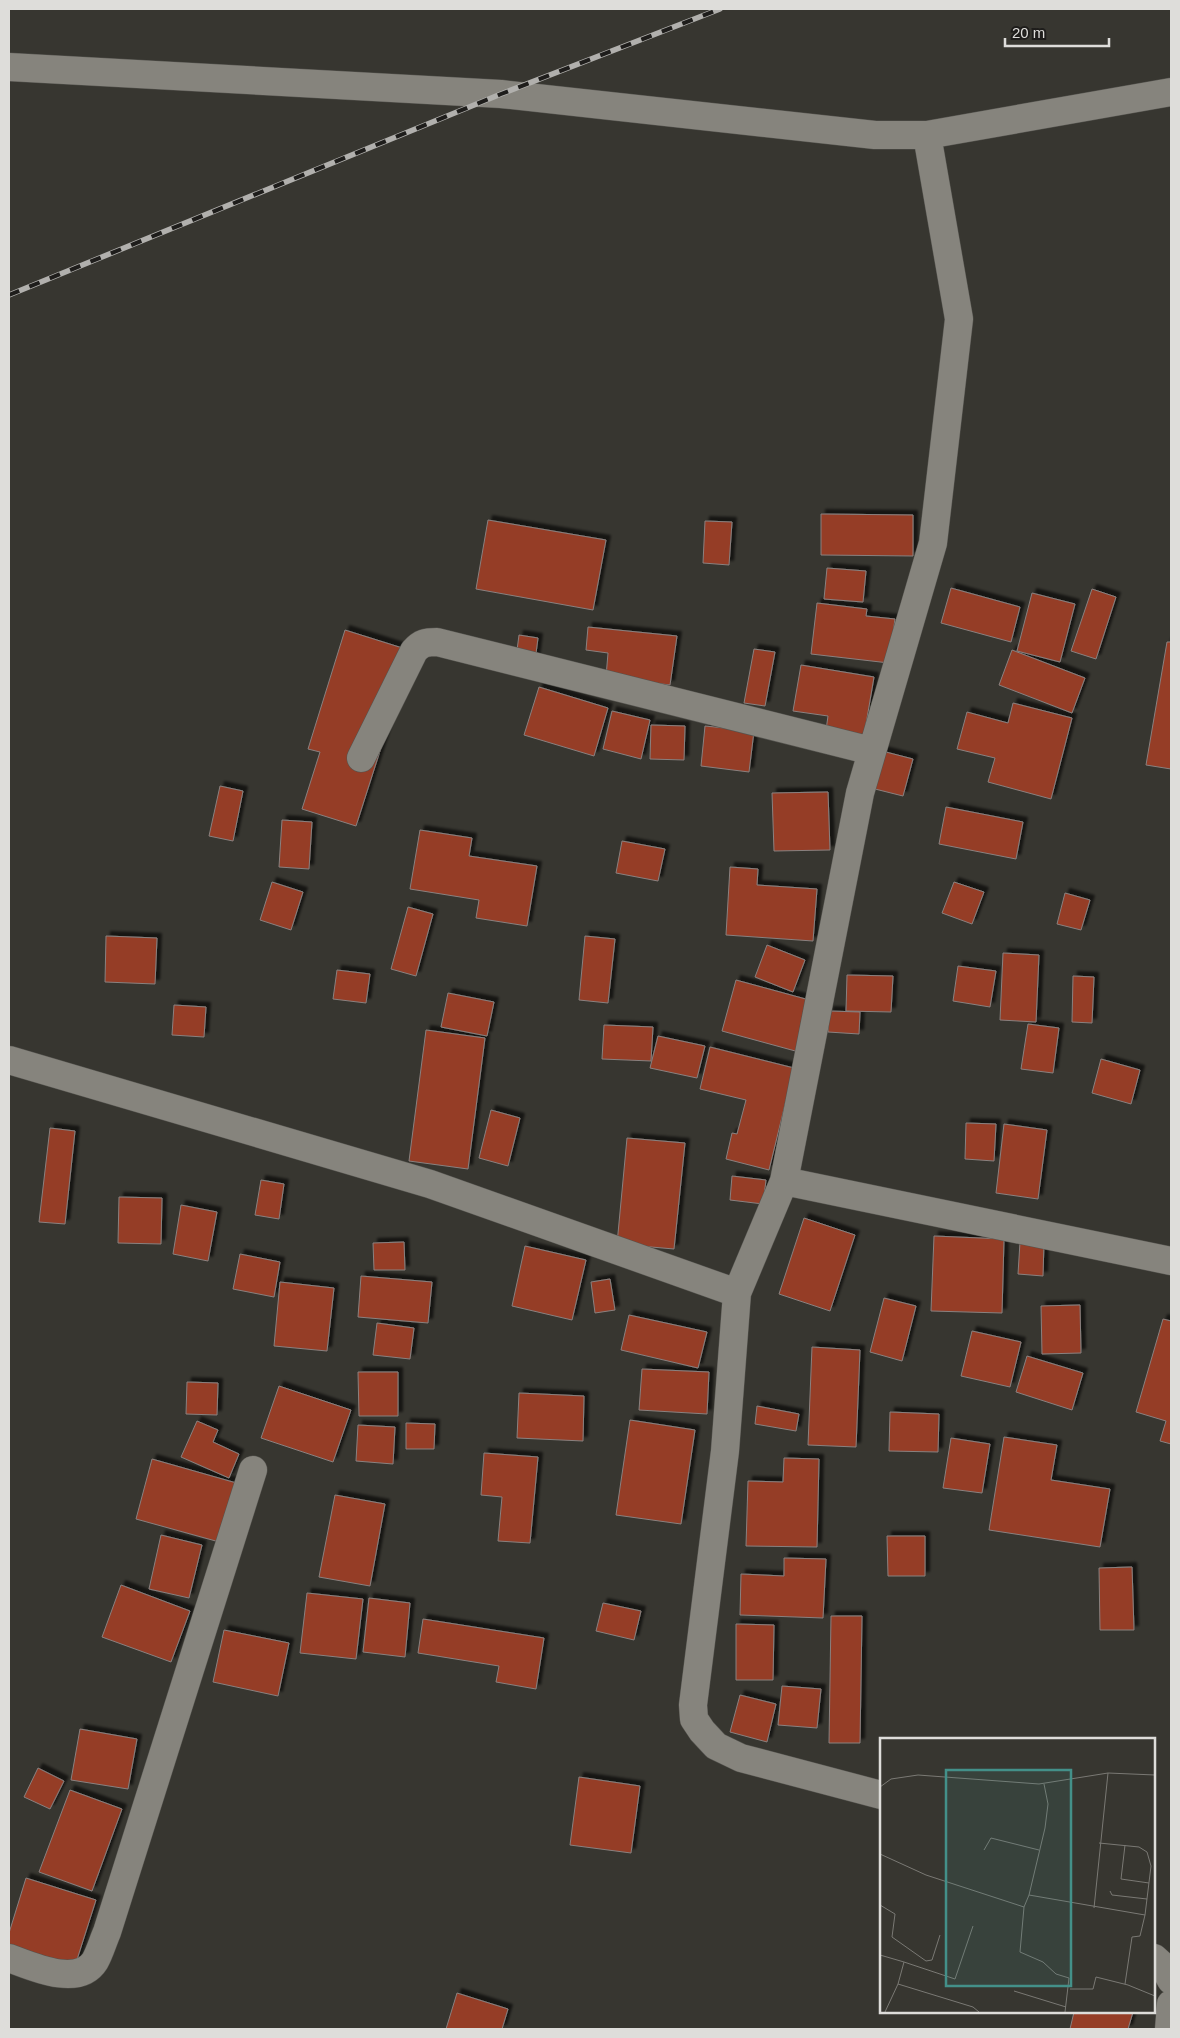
<svg xmlns="http://www.w3.org/2000/svg" width="1180" height="2038" viewBox="0 0 1180 2038" font-family="Arial,sans-serif">
<style>
.building{fill:#953d28;stroke:#89817f;filter:url(#shadow)}
.lines{fill:none;stroke-linecap:round;stroke-linejoin:round}
.minor-casing{stroke:#54534e;stroke-width:29}
.minor{stroke:#86847d;stroke-width:28}
.rail-casing{stroke:#b1b0ad;stroke-width:5.5}
.rail{stroke:#1e1d1b;stroke-width:4;stroke-dasharray:11;stroke-linecap:butt}
.inset-road{fill:none;stroke:#7a7974;stroke-width:1}
.view{fill:#439089;fill-opacity:0.15;stroke:#439089;stroke-width:2.5}
.inset-edge{fill:none;stroke:#deddda;stroke-width:2.5}
</style>
<defs>
<filter id="shadow"><feDropShadow dx="4.5" dy="-4.5" stdDeviation="1" flood-color="#0009"/></filter>
</defs>
<rect width="100%" height="100%" fill="#373630"/>
<path class="building" d="M821 514 913 515V556L821 555Z
M488 520 606 540 593 610 476 589Z
M705 521 732 522 729 565 703 563Z
M827 568 866 571 863 602 824 599Z
M951 588 1020 607 1011 642 941 623Z
M1092 589 1116 597 1096 659 1071 651Z
M1032 593 1075 604 1060 662 1017 651Z
M817 603 867 609 866 616 895 619 889 663 811 654Z
M588 627 677 636 670 685 606 677 608 653 586 650Z
M345 630 412 651 356 826 302 809 320 752 308 749Z
M519 635 538 638 535 661 516 658Z
M1167 642H1171V769L1146 765Z
M754 649 775 652 765 706 744 703Z
M1012 650 1085 678 1072 713 999 685Z
M801 665 874 677 864 736 826 730 828 716 793 711Z
M539 687 608 708 594 756 524 735Z
M1013 703 1072 718 1051 799 988 782 995 758 957 749 967 712 1008 723Z
M612 711 650 720 641 759 603 749Z
M651 725 685 726 684 760 650 759Z
M705 726 754 731 749 772 701 766Z
M882 751 913 759 903 796 871 788Z
M220 786 243 791 233 841 209 836Z
M828 792 830 850 774 851 772 793Z
M946 807 1023 822 1016 859 939 844Z
M282 820 312 822 309 869 279 867Z
M420 830 472 838 469 856 537 866 527 926 476 918 479 900 410 889Z
M622 841 665 849 658 881 616 873Z
M730 867 758 869 757 885 817 889 813 941 726 935Z
M272 882 303 892 291 930 260 920Z
M954 882 984 892 972 924 942 913Z
M1065 893 1090 900 1081 930 1057 924Z
M408 907 433 914 416 976 391 969Z
M106 936 157 938 155 984 105 982Z
M585 936 615 939 608 1003 579 1000Z
M767 945 805 960 793 992 755 977Z
M1003 953 1039 955 1036 1022 1000 1020Z
M958 966 996 971 990 1007 953 1001Z
M337 970 370 974 366 1003 333 999Z
M847 975 893 976 891 1012 846 1011Z
M1073 976 1094 977 1092 1023 1072 1022Z
M736 980 813 1001 799 1052 722 1031Z
M448 993 494 1002 487 1036 441 1027Z
M174 1005 206 1007 204 1037 172 1035Z
M829 1011 860 1012 859 1034 828 1032Z
M1028 1024 1059 1028 1053 1073 1021 1069Z
M604 1025 653 1027 651 1061 602 1059Z
M426 1030 485 1038 468 1169 409 1161Z
M658 1036 705 1046 697 1078 650 1068Z
M710 1047 794 1068 769 1170 726 1159 732 1133 737 1134 746 1100 700 1089Z
M1101 1059 1140 1070 1131 1104 1092 1093Z
M491 1110 520 1118 508 1166 479 1158Z
M966 1123 996 1124 994 1161 965 1159Z
M1004 1124 1047 1130 1038 1199 996 1193Z
M50 1128 75 1131 65 1224 39 1222Z
M627 1138 685 1143 674 1249 617 1244Z
M732 1176 766 1180 763 1204 730 1200Z
M261 1180 284 1184 279 1219 255 1215Z
M119 1197 162 1198 161 1244 118 1243Z
M181 1205 217 1212 208 1261 173 1254Z
M804 1218 855 1235 830 1311 779 1294Z
M934 1236 1004 1239 1002 1313 931 1311Z
M404 1242 405 1270H374L373 1243Z
M1020 1242H1044L1043 1276 1018 1274Z
M525 1246 586 1260 572 1320 512 1306Z
M240 1254 280 1262 274 1297 233 1289Z
M361 1276 432 1282 428 1323 358 1317Z
M610 1279 615 1310 595 1313 591 1282Z
M280 1282 334 1288 327 1351 274 1346Z
M884 1298 916 1306 902 1361 870 1352Z
M1080 1305 1081 1353 1042 1354 1041 1306Z
M629 1315 707 1332 698 1368 621 1350Z
M1163 1319 1171 1321V1444L1160 1441 1166 1421 1136 1412Z
M377 1323 414 1328 410 1359 373 1355Z
M972 1331 1021 1342 1010 1387 961 1376Z
M812 1347 860 1350 856 1447 808 1445Z
M1027 1356 1083 1373 1072 1410 1016 1392Z
M642 1369 709 1372 707 1414 639 1410Z
M358 1372H398V1416H359Z
M187 1382 218 1383 217 1415 186 1414Z
M279 1386 351 1410 333 1462 261 1438Z
M519 1393 584 1396 583 1441 517 1438Z
M757 1406 799 1414 796 1431 755 1424Z
M890 1412 939 1414 938 1452 889 1451Z
M630 1420 695 1430 681 1524 616 1515Z
M197 1421 218 1430 213 1442 239 1454 229 1478 181 1457Z
M406 1423 435 1424 434 1449H406Z
M358 1425 395 1427 393 1464 356 1461Z
M1004 1437 1057 1445 1051 1480 1110 1489 1100 1547 989 1530Z
M951 1438 990 1444 982 1493 943 1488Z
M484 1453 538 1457 530 1543 498 1541 502 1497 481 1495Z
M784 1458 819 1459 817 1547 746 1546 748 1481 783 1482Z
M152 1459 240 1484 223 1543 136 1519Z
M335 1495 385 1504 370 1586 319 1577Z
M161 1535 202 1545 189 1598 149 1589Z
M887 1536H925V1576H888Z
M784 1558 826 1559 823 1618 740 1615 741 1574 784 1576Z
M1132 1567 1134 1630H1100L1099 1568Z
M121 1585 190 1611 171 1662 102 1637Z
M307 1593 363 1599 356 1659 300 1653Z
M369 1598 410 1603 405 1657 363 1652Z
M603 1603 641 1611 634 1640 596 1631Z
M831 1616H862L860 1743H829Z
M423 1619 544 1638 536 1689 496 1682 499 1666 418 1653Z
M736 1624 774 1625 773 1680H736Z
M224 1630 289 1643 278 1696 213 1682Z
M782 1686 821 1689 817 1728 778 1725Z
M740 1695 776 1704 767 1742 730 1732Z
M80 1729 137 1739 128 1789 71 1780Z
M38 1768 64 1781 50 1809 24 1797Z
M579 1777 640 1786 631 1853 570 1845Z
M70 1790 122 1809 92 1891 39 1872Z
M26 1878 96 1900 74 1969 9 1948V1933Z
M457 1993 508 2009 502 2029H446Z
M1074 2012H1133L1128 2029H1070Z"/>
<g class="lines">
<defs>
<path id="minor" d="M9 67 501 94 875 135H927L1171 92
M361 758 414 651C421 643 426 642 437 642L872 751
M9 1060 430 1184 737 1293 725 1451 693 1705 694 1719 702 1731 716 1746 741 1758 881 1795
M784 1181 860 793 933 543 959 319 927 135
M737 1293 784 1181 1171 1261
M9 1958C31 1966 78 1988 95 1961 100 1952 103 1941 107 1932L253 1470
M1154 1958 1164 1967 1171 1980
M1169 2029 1171 2004"/>
</defs>
<use href="#minor" class="minor-casing"/>
<use href="#minor" class="minor"/>
<defs>
<path id="rail" d="M9 295 501 94 720 9"/>
</defs>
<use href="#rail" class="rail-casing"/>
<use href="#rail" class="rail"/>
</g>
<g transform="translate(880 1738)">
<rect width="275" height="275" fill="#373630"/>
<path class="inset-road" d="M0 49 11 41 38 37 159 46 228 35 275 37M245 107 241 141 269 145M104 112 111 100 159 112M0 116 46 137 144 169 140 214 163 224 176 236 189 240 185 274M230 153 232 157 267 161M149 157 165 90 168 66 164 46M0 167 15 176 12 199 46 223 52 222 60 197M144 169 149 157 265 177 271 128 267 114 259 109 219 105M214 170 228 35M93 188 75 241 24 224 18 246 93 269 99 274M0 217 24 224M245 246 252 199 260 198 265 177M190 251H213L216 239 248 247 275 258M134 253 186 269M5 274 18 246"/>
<path class="view" d="M66 32H191V248H66Z"/>
<rect width="275" height="275" class="inset-edge"/>
</g>
<rect width="1180" height="2038" fill="none" stroke="#deddda" stroke-width="20"/>
<path d="M1005 38v8h104v-8" fill="none" stroke="#deddda" stroke-width="2.5"/>
<text x="1012" y="38" font-size="15" fill="#deddda" stroke="#1e1d1b" stroke-width="4" paint-order="stroke">20 m</text>
</svg>
